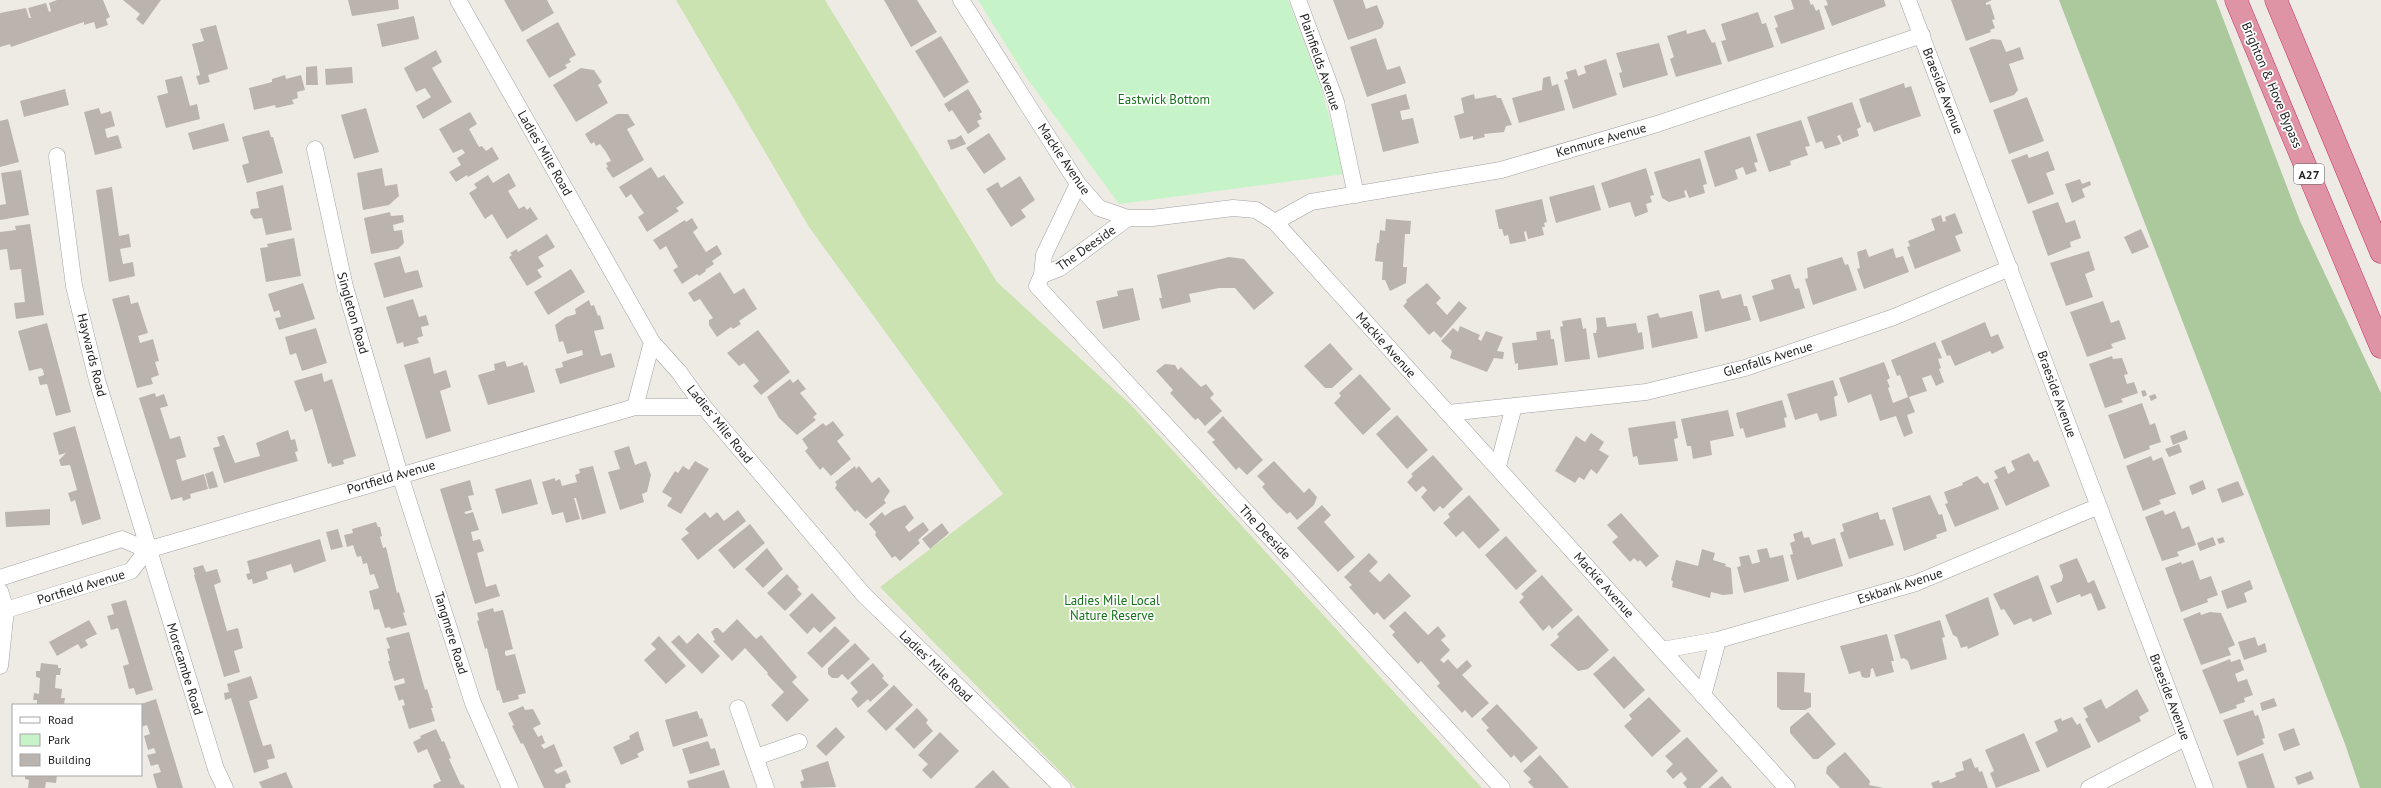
<svg xmlns="http://www.w3.org/2000/svg" width="2381" height="788" viewBox="0 0 2381 788" font-family="'PT Sans',sans-serif">
<style>
.grass{fill:#cbe3b0}
.forest{fill:#acc99e}
.park{fill:#c6f4c8}
.building{fill:#bbb4ae}
.lines{fill:none;stroke-linecap:round;stroke-linejoin:round}
.street-casing{stroke:#a2a2a2;stroke-width:17}
.highway-casing{stroke:#c9356e;stroke-width:23}
.street{stroke:#fff;stroke-width:16}
.highway{stroke:#de94a5;stroke-width:22}
.labels{text-anchor:middle;dominant-baseline:central;stroke-width:3.5;stroke-linejoin:round;paint-order:stroke}
.shield{fill:#fff;stroke:#626262;stroke-width:1}
.shield-label{font-size:12px;font-weight:bold;fill:#1e1e1e}
.street-label{font-size:13px;fill:#1e1e1e;stroke:#fff}
.park-label{font-size:13px;fill:#16721a;stroke:#fff}
</style>
<rect width="100%" height="100%" fill="#eeebe5"/>
<path class="grass" d="M676 0H825L997 282 1131 405 1482 788H1076L880 587 1003 494 809 227Z"/>
<path class="forest" d="M2059 0H2216L2300 221 2381 393V788H2360L2345 744Z"/>
<path class="park" d="M978 0H1288L1320 84 1345 174 1119 204 1026 77Z"/>
<path class="building" d="M57 0H103L110 17 106 19 108 25 96 29 94 22 84 25V22L11 47 10 44 0 47V13L26 8 29 18H31L28 8 46 3 49 12 51 11 49 3Z
M123 0H161L143 25 136 19 140 14Z
M348 0H398L399 9 352 16Z
M504 0H547L554 13 522 32Z
M884 0H917L937 32 911 47Z
M1333 0H1363L1366 9 1377 5 1384 23 1382 28 1348 40Z
M1791 0H1809L1811 5 1813 4 1816 11 1819 9 1825 29 1781 44 1775 28 1778 27 1774 16 1794 9Z
M1826 0H1884L1886 6 1832 26 1824 6 1828 5Z
M1951 0H1992L1986 3V5L1990 4 1995 19 1992 20 1995 28 1990 30 1991 32 1966 41Z
M1758 12 1762 24 1766 23 1774 47 1728 62 1721 41 1726 40 1721 24Z
M414 16 419 39 382 47 377 24Z
M558 22 576 55 569 59 571 62 565 65 567 68 549 78 526 40Z
M216 25 228 69 208 75 210 82 199 85 196 76 200 75 192 44 204 41 200 29Z
M1705 29 1712 43 1715 42 1722 64 1676 77 1670 59 1674 57 1667 36 1686 30 1687 34Z
M941 36 969 82 944 98 915 51Z
M1376 38 1387 70 1400 66 1406 83 1367 97 1350 47Z
M1992 39 2001 40 2006 52 2020 47 2024 59 2009 64 2018 90 2014 95 1990 103 1969 48Z
M1659 43 1668 75 1623 88 1619 73 1622 72 1616 53Z
M436 50 442 62 432 68 452 102 423 119 416 106 431 97 425 88 416 92 404 68Z
M1606 59 1617 95 1573 109 1564 80 1568 79 1566 72 1576 69 1578 76 1586 73 1584 66Z
M317 66 318 85H306V67Z
M352 67 353 83 326 85 325 69Z
M581 68 594 70 602 82 598 85 608 103 576 122 553 85Z
M285 75 286 79 301 75 305 90 297 92 298 98 292 100 294 104 276 108 275 105 254 110 249 88 272 82V79Z
M182 76 190 106 197 104 200 119 166 128 157 96 168 93 165 80Z
M1550 76 1552 86 1558 84 1565 110 1519 123 1512 98 1542 90 1543 78Z
M1904 83 1905 88 1911 86 1921 116 1874 132 1870 122 1867 123 1859 99Z
M65 89 69 105 24 117 20 101Z
M968 89 982 112 979 114 982 119 977 121 980 126 968 134 952 110 949 112 944 104Z
M1406 94 1410 109 1400 111 1402 120 1413 118 1419 143 1383 152 1371 104Z
M1474 94 1475 99 1496 95 1497 98H1501L1512 125 1506 126 1504 132 1484 134 1485 137 1473 140V136L1460 139 1454 116 1464 113 1461 98Z
M2027 97 2044 141 2009 154 1993 110Z
M1852 102 1861 127 1857 129 1859 136 1843 142 1840 135 1837 136 1841 144 1825 149 1822 141 1816 143 1807 117Z
M99 108 101 114 111 111 115 126 105 129 107 138 118 135 122 148 95 155 84 112Z
M366 108 379 152 354 159 341 115Z
M470 112 477 124 469 129 479 147 482 146 486 151 492 147 499 159 468 177 467 175 456 182 449 172 461 165 457 158 465 153 462 149 453 153 439 129Z
M617 114H628L635 125 627 129 644 160 613 178 606 168 608 167 606 163 611 161 606 152 600 144 596 146 594 142 591 144 585 134Z
M8 119 19 162 0 167V121Z
M1801 120 1810 146 1805 147 1808 155 1790 161 1791 165 1769 172 1756 134Z
M224 123 229 141 193 150 188 133Z
M269 130 271 137H273L283 173 247 183 242 165 249 163 242 137Z
M989 133 1006 159 984 174 966 148Z
M961 135 966 144 951 150 947 140 955 139Z
M1750 136 1758 162 1754 163 1757 171 1746 175 1743 167 1735 170 1738 179 1715 187 1704 151Z
M2048 151 2055 170 2046 173 2054 194 2028 204 2011 160 2027 154 2029 158Z
M1700 158 1707 184 1703 185 1705 193 1689 198 1686 190 1684 191 1686 197 1669 202 1662 198 1654 172Z
M651 167 658 178 664 175 684 203 676 208 679 211 647 232 638 217 644 213 639 206 631 194 626 198 619 187Z
M382 168 385 186 397 184 399 196 389 205 363 210 357 173Z
M1646 168 1654 195 1650 196 1652 202 1646 204 1648 212 1635 217 1630 202 1609 208 1601 183Z
M21 170 29 215 0 220V205L6 204 1 173Z
M509 173 516 186 508 191 519 209 524 206 527 210 530 207 538 219 507 239 492 214 485 219 469 193 477 188 474 184 488 175 493 183Z
M1020 176 1035 200 1021 210 1026 217 1011 227 986 189 998 182 1001 188Z
M2080 179 2082 184 2090 181 2091 185 2082 189 2085 197 2072 203 2065 184Z
M283 185 292 230 266 235 262 218 254 219 250 213 251 209 259 208 256 192Z
M1594 185 1601 210 1556 223 1549 197Z
M112 187 119 236 129 234 131 247 120 249 123 264 133 262 135 276 109 282 96 190Z
M1542 199 1547 222 1544 223 1545 227H1542L1544 235 1528 239 1526 231 1524 232 1526 241 1510 244 1508 235 1504 236 1502 229H1499L1495 210Z
M2058 202 2066 223 2075 220 2081 238 2070 242 2071 247 2048 256 2032 211Z
M390 212 391 216 403 215 404 222 393 225 394 231 402 230 404 243 398 249 371 254 364 218Z
M1955 213 1963 233 1955 236 1961 251 1915 269 1907 247 1910 246 1908 241 1935 230 1931 219 1941 215 1943 222 1946 221 1945 217Z
M692 218 698 228 693 232 706 252 717 245 722 254 712 261 714 264 705 270 706 271 699 276 697 274 682 284 673 270 678 267 666 246 660 250 653 240 685 220 686 222Z
M1386 219 1411 221 1410 234H1405L1403 267H1407L1406 283 1390 291 1385 280H1382L1383 262 1375 261 1377 243H1379L1380 230 1385 231Z
M30 224 44 315 16 319 14 303 25 302 21 269 10 270 7 249 0 250V232L16 230 15 226Z
M2141 229 2149 247 2132 254 2124 237Z
M547 234 555 247 538 257 544 266 537 270 542 277 527 286 509 257 512 255 510 253 517 249 518 252Z
M294 238 301 276 266 282 260 248 268 247 267 244Z
M1893 248 1896 258 1903 256 1909 272 1864 289 1857 269 1860 268 1857 252 1866 249 1869 257Z
M2089 251 2095 270 2085 274 2093 297 2066 306 2050 263Z
M400 256 405 273 418 270 423 287 384 298 374 263Z
M1229 257 1244 259 1274 293 1254 310 1235 288H1219L1189 294 1191 302 1162 309 1159 298H1162L1157 275Z
M1842 257 1845 265 1848 264 1857 290 1813 305 1805 279 1808 278 1807 268Z
M571 269 585 292 548 315 534 292Z
M720 272 734 294 744 288 757 309 739 321 741 324 733 329 731 327 717 337 709 325V320L713 318 708 311 700 299 694 302 688 293Z
M1790 274 1795 289 1799 288 1805 308 1760 322 1752 296 1774 289 1771 280Z
M303 283 315 319 279 330 275 318 281 317 279 310 274 312 268 294Z
M1427 283 1441 298 1436 303 1447 315 1459 301 1467 308 1441 338 1434 331 1429 335 1403 306 1407 302 1406 300Z
M1133 288 1140 320 1103 329 1096 301 1118 296 1117 291Z
M1719 290 1722 299 1741 294 1744 306H1747L1751 320 1705 332 1699 295Z
M129 295 131 304 138 302 148 333 138 336 140 343 153 339 159 361 155 362 159 375 151 378 153 384 137 388 112 299Z
M413 299 419 317 426 315 429 325 421 327 423 336 417 338 419 343 404 347 403 342 397 344 386 307Z
M589 300 591 306 594 305 598 316 600 315 604 329 594 331 601 356 611 353 615 367 560 384 555 369 563 367 562 362 583 355 582 350 567 354 563 341 559 342 555 325 566 317 576 314 575 309Z
M2103 301 2111 323 2119 320 2126 339 2111 344 2113 348 2087 357 2070 312Z
M1692 311 1698 338 1652 348 1647 316 1658 313 1660 318Z
M1605 317 1607 327 1636 323 1638 333 1642 332 1644 349 1598 358 1593 333H1596L1597 328 1596 318Z
M1581 318 1583 329 1586 328 1590 359 1565 362 1560 327 1563 326 1562 321Z
M1985 322 1991 337 1998 334 2004 348 1992 354 1990 351 1955 366 1950 355 1947 356 1941 341Z
M47 323 71 412 56 416 47 384 40 385 38 377 44 375 43 370 41 368 29 371 18 331Z
M1460 326 1480 335 1478 339 1481 341 1486 331 1503 337 1497 351 1504 352 1503 359 1494 358 1487 372 1450 358 1452 351 1441 341 1453 328 1458 332Z
M316 328 327 363 302 371 296 353 290 355 285 337Z
M758 330 790 372 761 395 753 386 759 381 744 363 739 366 727 353Z
M1550 330 1551 339H1554L1558 365 1518 370V363L1515 364 1512 343 1537 340 1536 332Z
M1935 342 1942 358 1938 359 1941 368 1939 369 1944 382 1936 386 1931 375 1922 378 1927 391 1909 397 1915 412 1907 415 1913 433 1904 437 1896 416 1880 421 1871 394 1848 403 1839 378 1884 362 1890 378 1887 380 1890 387 1888 388 1893 403 1908 397 1900 375 1897 376 1891 360Z
M1330 343 1353 369 1332 388H1325L1304 366Z
M2112 356 2113 359 2122 358 2128 374 2124 375 2127 384 2134 382 2138 393 2121 399 2123 402 2105 408 2089 364Z
M430 357 434 374 446 370 451 387 440 391 451 431 426 439 404 365Z
M505 361 507 367 523 362 524 366 527 365 535 392 488 405 478 375 495 370 494 364Z
M1165 364 1175 365 1178 370 1181 367 1201 387 1206 384 1214 394 1210 398 1222 411 1205 426 1198 418 1195 420 1170 393 1173 390 1156 371Z
M322 373 324 382 332 379 356 456 343 460 344 464 332 467 331 463 328 464 312 409 305 412 294 381Z
M1360 374 1391 409 1363 435 1334 403 1341 396 1339 393Z
M790 379 793 383 798 379 806 389 800 393 817 414 813 417 816 420 797 435 779 418 767 397Z
M1833 380 1838 395 1834 397 1837 416 1820 421 1817 413 1795 420 1787 394Z
M2145 390 2147 395 2143 397 2141 391Z
M155 393 156 397 164 394 168 406 160 408 170 439 180 436 186 457 176 460 182 481 204 474 208 489 190 494 191 498 183 501 182 497 171 500 139 398Z
M2155 394 2157 398 2151 401 2149 396Z
M1782 400 1787 417 1784 418 1786 427 1746 438 1743 428 1740 429 1736 413Z
M2142 403 2150 425 2155 423 2161 442 2149 446 2150 449 2124 459 2108 415Z
M1728 410 1734 436 1710 441 1712 455 1693 459 1691 446H1687L1681 419Z
M1397 415 1428 450 1407 469 1376 434Z
M1223 416 1263 460 1247 475 1239 467 1236 470 1212 442 1215 440 1207 432Z
M833 421 844 435 837 441 851 459 831 476 823 467 820 470 805 451 808 448 802 439 823 423 826 426Z
M1675 421 1678 438 1674 439 1678 461 1639 465 1637 456 1633 457 1628 428Z
M75 426 101 519 82 525 75 500 71 502 68 493 77 490 70 465 61 466 59 460 66 453 59 455 53 433Z
M288 430 291 440 295 439 298 451 295 452 298 461 224 483 213 448 220 446 217 437 224 435 235 463 260 456 256 443Z
M2185 430 2188 439 2173 445 2170 436Z
M1591 433 1604 442 1599 450 1609 456 1597 474 1591 469 1584 480 1579 477 1575 483 1555 471 1576 436 1585 442Z
M2179 444 2182 452 2169 457 2165 449Z
M629 446 635 465 646 461 651 475 647 492 642 494 644 502 620 510 608 472 620 469 614 451Z
M2029 453 2034 462 2038 460 2050 486 2006 506 1994 480 1998 478 1994 471 2005 466 2008 474 2015 470 2011 461Z
M1433 455 1463 489 1443 509 1440 506 1434 512 1421 497 1427 490 1423 486 1416 492 1407 482 1413 476 1411 474Z
M2151 456 2153 461 2162 457 2176 494 2159 500 2161 504 2143 511 2126 466Z
M695 461 709 469 681 514 667 506 672 498 662 492 675 471 678 473 683 466 689 470Z
M1274 461 1304 493 1309 488 1317 497 1314 505 1297 520 1290 512 1287 514 1273 500 1262 487 1265 484 1257 476Z
M593 466 606 513 582 520 576 498H574L580 519 566 523 563 512 552 515 542 482 555 478V481L560 479 562 486 577 482 575 475 580 473 579 469Z
M855 466 856 469 859 466 872 483 879 477 890 491 884 500 886 503 866 519 857 510 855 512 835 488 837 485 835 482Z
M213 471 218 487 209 489 205 474Z
M1977 476 1984 484 1988 482 1999 509 1955 527 1945 504 1948 503 1944 492 1963 485 1962 483Z
M531 479 538 504 502 514 495 489Z
M470 480 474 495 468 496 472 510 464 512 466 514 473 512 479 530 471 532 473 541 480 539 484 551 477 553 486 587 496 584 500 596 475 604 440 489Z
M2203 480 2206 489 2192 495 2189 486Z
M2238 481 2244 495 2222 503 2217 489Z
M1469 495 1500 530 1479 549 1463 531 1456 537 1443 523 1450 517 1448 514Z
M1930 495 1939 515 1942 514 1947 531 1936 535 1937 538 1904 551 1892 508Z
M905 505 914 518 905 527 909 532 923 522 929 530 918 540 920 543 900 561 895 556 892 558 875 535 876 532 869 524 882 512 885 516 893 510Z
M1322 505 1331 515 1324 522 1355 557 1338 572 1297 528Z
M50 509V525L6 527 5 512Z
M738 510 746 521 698 560 681 539 689 533 685 529 705 512 710 518 717 512 724 521Z
M2163 510 2165 515 2175 511 2182 529 2189 526 2196 545 2177 552 2179 556 2162 561 2145 517Z
M1878 512 1880 520 1885 519 1894 545 1849 559 1840 533 1844 531 1842 524Z
M1621 513 1659 556 1646 567 1640 560 1638 562 1634 558 1630 562 1612 542 1618 537 1607 525Z
M376 522 378 527H380L382 536 380 537 383 548 386 547 397 593 399 592 405 612 403 613 407 625 391 629 390 627 385 628 379 609 374 610 369 591 379 588 374 574 370 575 367 563 363 564 361 556 357 557 353 545 347 547 344 535 353 533 352 529Z
M942 523 949 533 930 549 922 539Z
M750 524 765 543 734 569 718 550Z
M338 529 343 547 331 550 326 532Z
M1802 531 1804 538 1809 537 1812 545 1835 538 1843 566 1797 580 1790 555 1793 554 1790 543 1795 541 1793 534Z
M1506 536 1537 571 1516 590 1485 555Z
M2213 537 2216 545 2200 551 2197 543Z
M2223 537 2225 542 2219 544 2217 539Z
M320 539 326 561 294 573 291 564 266 572 268 579 253 584 252 579 248 580 246 574 250 573 247 561Z
M767 548 783 569 763 588 745 569Z
M1767 548 1770 558 1783 555 1789 581 1744 593 1737 567 1741 566 1739 557 1749 555 1752 564 1760 562 1757 550Z
M1702 549 1715 553 1713 560 1726 564 1725 566 1731 568 1733 594 1723 595 1711 592 1710 598 1672 587 1673 581 1671 580 1676 560 1698 566Z
M1369 553 1378 562 1369 571 1380 582 1389 573 1411 596 1384 620 1377 612 1374 615 1349 587 1352 585 1344 577Z
M2077 558 2088 583 2094 580 2106 608 2098 611 2091 593 2081 597 2080 594 2057 603 2050 586 2062 581 2063 576 2059 565Z
M2193 560 2200 580 2211 576 2218 595 2207 599 2208 602 2181 612 2165 568 2181 562 2182 564Z
M203 565 206 572 217 569 221 582 214 585 227 631 238 628 243 648 234 651 240 672 224 677 194 575H195L193 568Z
M787 574 799 587 797 589 802 594 785 611 767 593Z
M1542 575 1573 610 1552 629 1549 625 1543 631 1519 602 1524 597 1521 594Z
M2038 575 2052 614 2033 622 2031 618 2014 625 2004 609 2001 610 1993 594Z
M2250 580 2253 589 2244 593 2247 602 2227 609 2221 591Z
M812 593 836 618 820 633 814 627 807 634 789 615Z
M1988 597 1999 635 1968 649 1967 646 1961 648 1957 637 1953 635 1945 615Z
M126 600 153 690 136 695 134 688 129 689 123 666 129 664 118 628 111 630 107 616 114 614 111 604Z
M493 608 494 612 503 610 513 649 505 651V654L506 656 515 654 526 693 518 695 519 699 503 703 499 690 497 691 487 648 485 649 477 621 479 620 477 613Z
M1405 611 1428 635 1438 626 1446 636 1441 640 1450 650 1440 660 1444 663 1448 659 1457 669 1467 660 1472 666 1462 675 1489 703 1472 718 1465 710 1462 713 1437 686 1440 683 1421 661 1418 664 1392 635 1395 632 1389 626Z
M2200 612 2201 615 2210 612 2221 613 2235 645 2228 648 2231 655 2201 665 2183 619Z
M1578 615 1609 650 1588 669 1578 671 1550 645 1559 637 1557 634Z
M737 619 756 639 761 635 797 677 792 682 809 700 787 722 771 705 784 692 767 674 768 673 745 648 732 661 713 641 715 640 711 632 715 628H718L723 633Z
M89 620 97 634 85 640 88 645 81 649 78 644 57 656 49 642Z
M1940 620 1945 637 1942 638 1947 659 1911 670 1908 661 1904 658 1901 659 1894 635Z
M835 626 850 641 822 668 807 653Z
M409 632 425 690 427 689 433 708H431L435 721 409 729 402 706 405 705 403 699 399 701 394 686 405 683 404 678 394 681 388 661H390L387 649 390 648 386 638Z
M698 633 720 656 702 674 671 642 679 635 687 644Z
M1887 634 1894 661H1891L1894 672 1876 677 1873 668 1871 669 1870 677 1866 678 1862 677 1860 671 1849 674 1840 646Z
M659 636 686 666 666 684 644 660 656 649 651 644Z
M2255 637 2258 646 2265 643 2267 652 2244 660 2238 642Z
M855 643 870 659 848 680 842 674 838 678H832L828 674V668Z
M1614 656 1645 690 1624 709 1593 674Z
M2230 659 2231 662 2240 659 2244 670 2235 674 2238 682 2247 679 2253 695 2244 698 2245 702 2236 705 2237 708 2220 714 2202 670Z
M41 663 58 665V668H61L60 675H56L55 688 62 689 61 698H65L64 705H37V700H33L34 693 39 694 40 678 36 677V671H40Z
M873 663 884 676 882 678 889 685 870 702 868 699 858 708 851 699 858 692 850 683Z
M1777 672 1805 673 1804 692 1811 693V707L1805 710H1781L1777 707Z
M251 676 258 698 249 701 256 724 263 746 271 744 275 758 267 760 269 768 254 773 231 698 225 700 224 693 229 692 227 684Z
M894 685 913 705 886 731 867 711Z
M2137 689 2149 711 2139 717 2141 721 2098 743 2085 719 2088 717 2083 708 2101 699 2106 709Z
M1649 697 1681 731 1652 757 1624 726 1632 719 1629 715Z
M2274 698 2277 706 2262 711 2260 703Z
M156 699 163 722 183 788H157L153 774 161 772 158 764 151 766 147 755 156 753 154 748 148 750 144 736 150 734 147 725 141 727V704Z
M1497 704 1538 748 1521 763 1514 755 1511 758 1486 730 1489 728 1481 719Z
M523 706 525 710 533 709 541 724 533 728 538 737 542 735 545 743 541 745 544 749 554 744 563 766 554 770 557 774 566 770 571 782 565 785 566 788H544L523 743 521 744 512 726 514 725 508 713Z
M917 708 928 720 926 723 933 731 914 749 895 729Z
M2253 710 2255 716 2258 715 2262 726 2265 738 2262 739 2264 744 2237 756 2223 720Z
M697 711 700 719 702 718 708 736 673 747 665 720Z
M1808 712 1836 744 1818 759H1813L1790 733V727Z
M2072 717 2077 725 2080 723 2091 747 2047 768 2035 742 2058 731 2054 721 2061 718 2062 721Z
M836 727 845 737 826 756 816 746Z
M2294 728 2300 745 2284 751 2278 734Z
M436 729 442 742 444 741 447 748 451 758 449 759 461 785 463 784 465 788H434L433 785 441 781 427 749 418 753 413 742 421 738 420 736Z
M638 731 644 750 637 754 639 757 621 765 613 747 630 739 629 736Z
M940 732 959 751 931 779 922 770 928 764 918 755Z
M2024 733 2040 771 1996 788 1990 773 1994 771 1985 750Z
M1687 737 1718 771 1700 788H1687L1683 783 1687 779 1681 772 1673 779 1666 771 1673 764 1665 756Z
M708 741 711 749 715 748 720 765 690 774 682 749Z
M1845 752 1870 781 1869 785 1884 788H1840L1826 773 1827 767Z
M2263 753 2275 788H2247L2238 762Z
M1540 755 1559 776 1569 788H1534L1528 782 1531 779 1523 771Z
M1971 758 1975 768 1978 767 1979 772 1982 771 1988 788H1933L1931 783 1939 780 1940 783 1956 777 1955 773 1964 770 1962 762Z
M828 761 836 787 802 788 800 782 804 780 801 770Z
M724 770 730 788H689L687 781Z
M993 770 1010 788H974Z
M2311 771 2314 779 2298 785 2295 777Z
M286 772 293 788H262L259 782Z
M25 775H57L56 783 46 782 45 788H28L29 780 25 779Z
M1722 776 1732 788H1708Z"/>
<g class="lines">
<defs>
<path id="street" d="M458 0 652 342 679 372 704 407 864 595 1063 788
M961 0 1078 184 1099 208 1128 218H1152L1233 208 1256 210 1275 222 1787 788
M1298 0 1336 102 1356 195
M1908 0 2205 788
M315 149 345 287 400 475 473 703 510 788
M57 156 74 286 97 380 216 769 225 788
M1128 218 1060 268 1042 275 1037 286 1502 788
M1275 222 1311 202 1501 170 1657 124 1922 35
M1042 275 1044 255 1078 184
M635 407 652 342
M1448 413 1646 392 1745 368 1894 317 2010 268
M1498 466 1514 406
M0 578 122 539 147 550
M0 591 6 610 0 666
M6 610 131 571 147 550 635 407H704
M1662 650 1718 640 1916 583 2099 506
M1703 696 1718 640
M738 708 766 788
M756 757 799 742
M2089 788 2185 738"/>
<path id="highway" d="M2236 0 2381 347
M2276 0 2381 252"/>
</defs>
<use href="#street" class="street-casing"/>
<use href="#highway" class="highway-casing"/>
<use href="#street" class="street"/>
<use href="#highway" class="highway"/>
</g>
<g class="labels">
<rect class="shield" x="2294" y="164" width="30" height="20" rx="3"/>
<g class="shield-label">
<text x="2309" y="174">A27</text>
</g>
<g class="street-label">
<text transform="translate(1320 62) rotate(71)">Plainfields Avenue</text>
<text transform="translate(2272 85) rotate(67)">Brighton &amp; Hove Bypass</text>
<text transform="translate(1943 91) rotate(69)">Braeside Avenue</text>
<text transform="translate(1601 140) rotate(-16)">Kenmure Avenue</text>
<text transform="translate(545 153) rotate(60)">Ladies' Mile Road</text>
<text transform="translate(1064 159) rotate(56)">Mackie Avenue</text>
<text transform="translate(1086 248) rotate(-35)">The Deeside</text>
<text transform="translate(353 313) rotate(74)">Singleton Road</text>
<text transform="translate(1386 345) rotate(48)">Mackie Avenue</text>
<text transform="translate(92 355) rotate(76)">Haywards Road</text>
<text transform="translate(1768 359) rotate(-17)">Glenfalls Avenue</text>
<text transform="translate(2057 394) rotate(70)">Braeside Avenue</text>
<text transform="translate(720 424) rotate(51)">Ladies' Mile Road</text>
<text transform="translate(391 477) rotate(-16)">Portfield Avenue</text>
<text transform="translate(1265 532) rotate(47)">The Deeside</text>
<text transform="translate(1604 585) rotate(48)">Mackie Avenue</text>
<text transform="translate(1900 586) rotate(-18)">Eskbank Avenue</text>
<text transform="translate(81 587) rotate(-17)">Portfield Avenue</text>
<text transform="translate(451 633) rotate(73)">Tangmere Road</text>
<text transform="translate(936 666) rotate(44)">Ladies' Mile Road</text>
<text transform="translate(185 669) rotate(73)">Morecambe Road</text>
<text transform="translate(2170 697) rotate(69)">Braeside Avenue</text>
</g>
<g class="park-label">
<text x="1164" y="99">Eastwick Bottom</text>
<text x="1112" y="600">Ladies Mile Local<tspan x="1112" dy="15">Nature Reserve</tspan></text>
</g>
</g>
<rect x="12" y="704" width="130" height="72" fill="#ffffff" stroke="#a5a5a5"/>
<rect x="20" y="717" width="20" height="6" fill="#ffffff" stroke="#a5a5a5"/>
<text x="48" y="724" font-size="12" fill="#1e1e1e">Road</text>
<rect x="20" y="734" width="20" height="12" fill="#c6f4c8" stroke="#a5a5a5"/>
<text x="48" y="744" font-size="12" fill="#1e1e1e">Park</text>
<rect x="20" y="754" width="20" height="12" fill="#bbb4ae" stroke="#a5a5a5"/>
<text x="48" y="764" font-size="12" fill="#1e1e1e">Building</text>
</svg>
